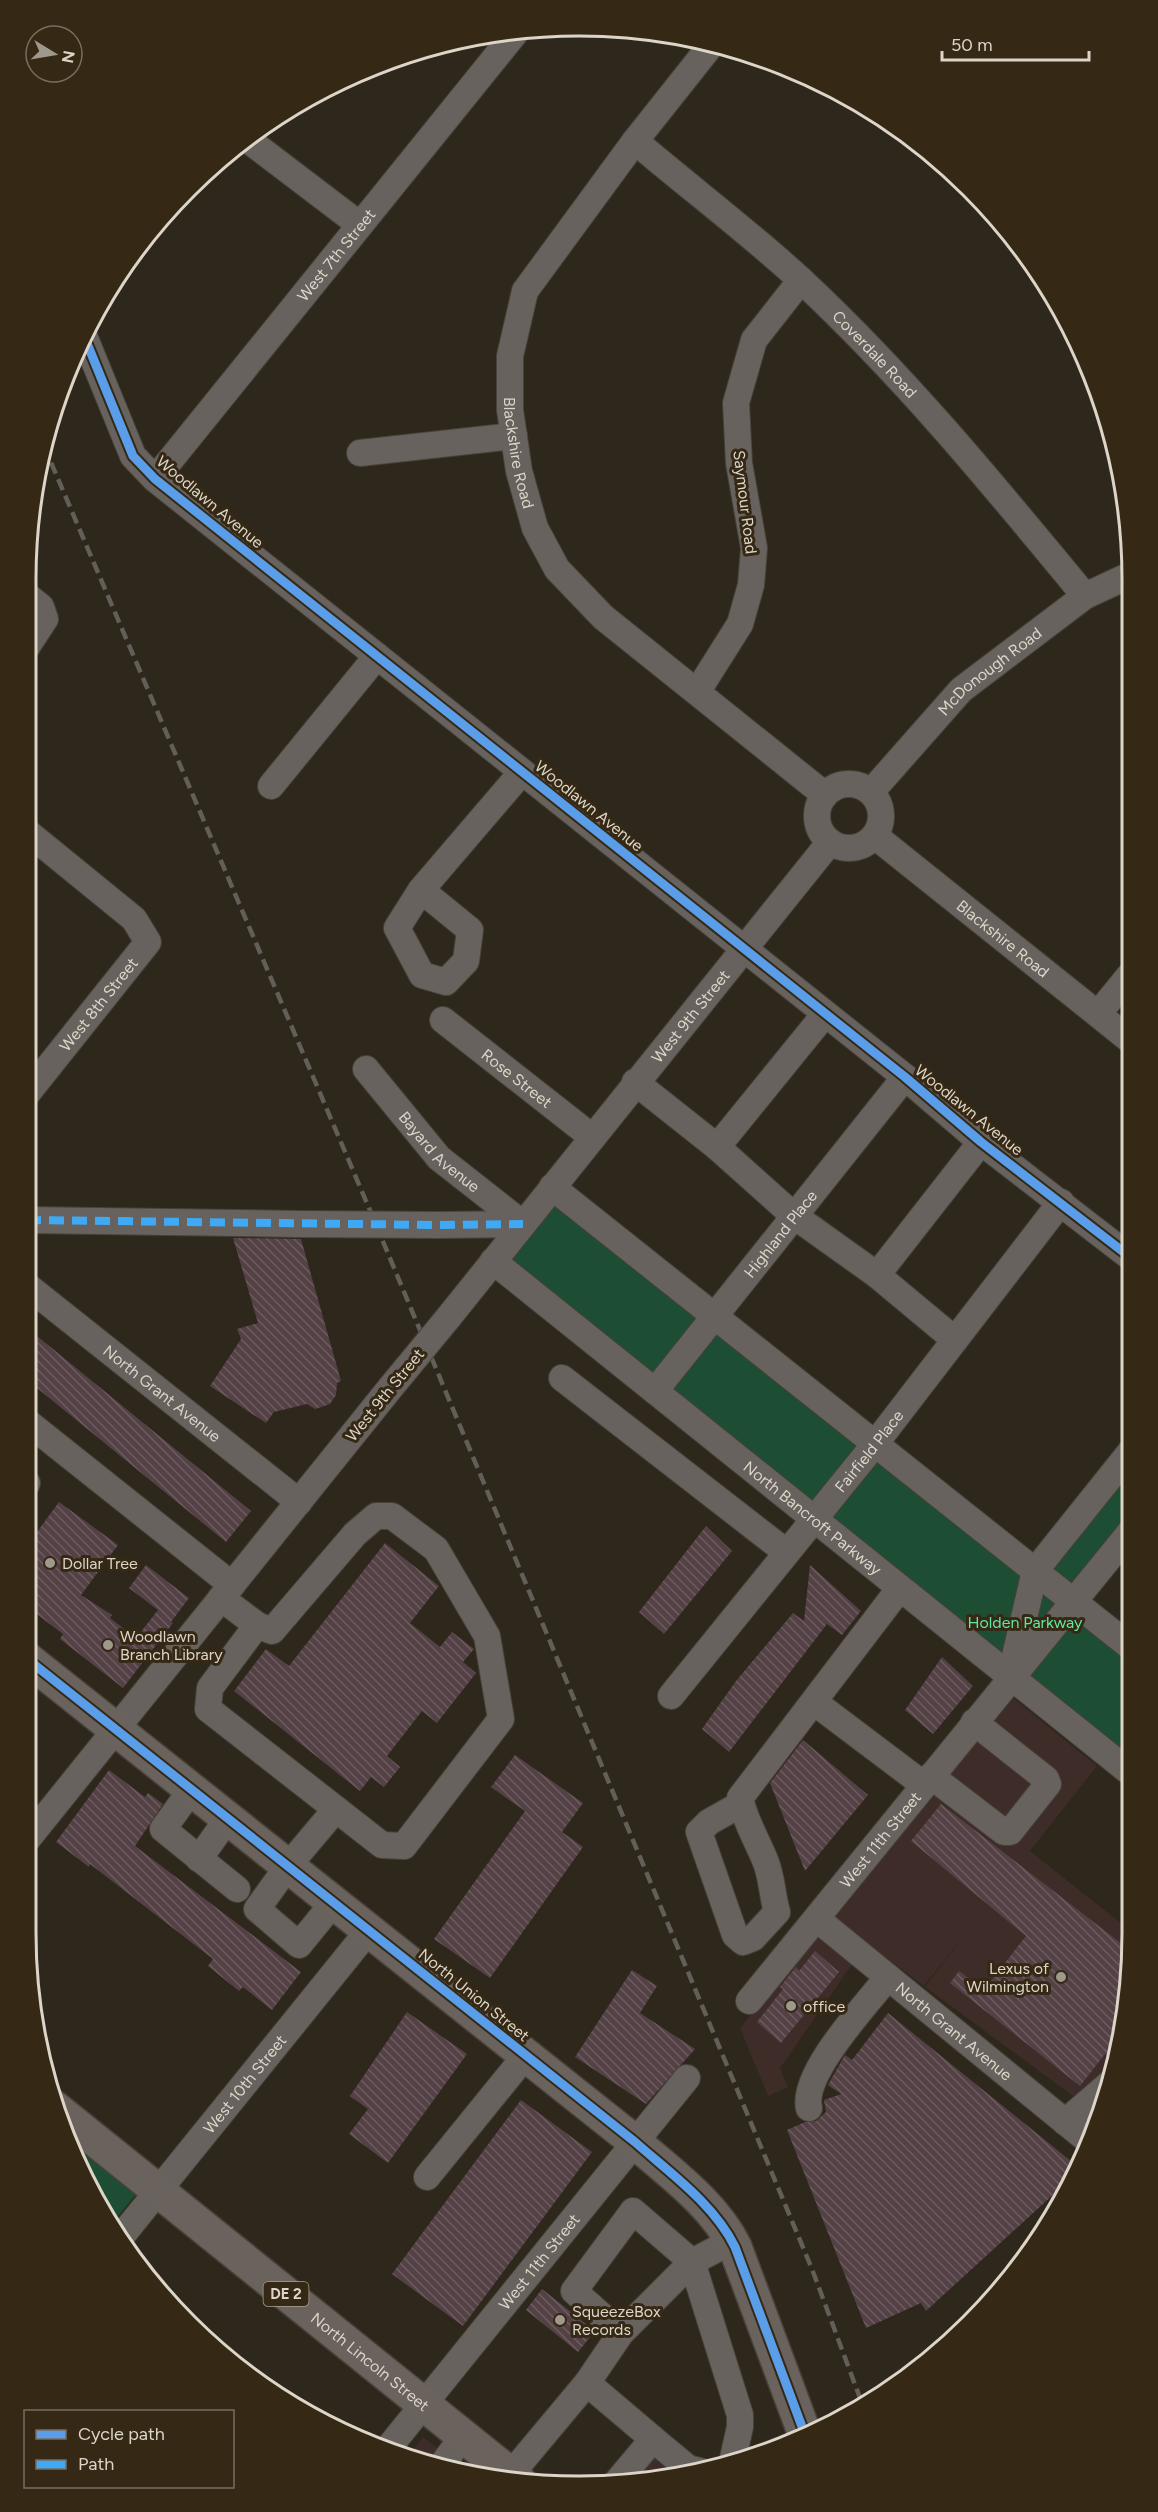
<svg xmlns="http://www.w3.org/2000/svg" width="1158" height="2512" viewBox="0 0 1158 2512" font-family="Figtree,sans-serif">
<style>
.commercial{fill:#3e2c28}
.park{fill:#1d4d32}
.building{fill:url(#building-back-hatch)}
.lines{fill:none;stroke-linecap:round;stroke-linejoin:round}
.minor-casing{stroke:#484239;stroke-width:28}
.major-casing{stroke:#484239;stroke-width:36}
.minor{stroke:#68625e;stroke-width:26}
.major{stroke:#6a625d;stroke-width:33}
.rail{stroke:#645e59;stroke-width:4.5;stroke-dasharray:12 6;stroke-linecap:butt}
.minor-bridge-casing{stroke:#484239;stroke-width:28;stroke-linecap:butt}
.minor-bridge{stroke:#68625e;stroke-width:26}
.quiet{stroke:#3fa9f5;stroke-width:8;stroke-dasharray:15 8;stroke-linecap:butt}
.cycleway-casing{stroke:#352915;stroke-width:13}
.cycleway{stroke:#5a9eea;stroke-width:9}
.poi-dot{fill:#9f988c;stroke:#352915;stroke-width:2}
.labels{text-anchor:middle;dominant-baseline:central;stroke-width:6;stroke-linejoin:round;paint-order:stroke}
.shield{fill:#352915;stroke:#aaa192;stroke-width:1.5}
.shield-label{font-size:15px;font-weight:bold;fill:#dcd5c8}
.street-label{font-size:16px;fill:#dcd5c8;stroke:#352915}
.poi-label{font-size:16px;fill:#dcd5c8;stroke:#352915;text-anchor:start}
.park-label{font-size:16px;fill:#60e7a0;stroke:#352915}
.rim{fill:none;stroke:#dcd5c8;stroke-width:3}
</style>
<defs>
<pattern id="building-back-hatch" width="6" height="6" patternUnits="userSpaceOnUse" patternTransform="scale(1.5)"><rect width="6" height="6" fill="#544146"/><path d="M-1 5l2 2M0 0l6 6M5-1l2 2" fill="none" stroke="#6c5c5f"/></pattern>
</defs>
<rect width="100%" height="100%" fill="#2e271c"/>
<path class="commercial" d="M1013 1698 1097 1766 1030 1851 1132 1932 1122 2041 1099 2115 925 1987 967 1932 924 1986 867 1943 780 2068 788 2087 768 2096 740 2028Z
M423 2437 473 2476 411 2453Z
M663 2439 687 2476 630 2482Z"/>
<path class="park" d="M552 1187 1035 1571 1131 1451V1531L1074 1602 1132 1648V1774L493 1261Z
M65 2134 138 2192 111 2225 99 2209Z"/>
<path class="building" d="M233 1238 301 1239 341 1381 337 1383 336 1395 330 1404 315 1409 307 1404 274 1412 266 1423 210 1386 241 1339 237 1329 258 1323Z
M26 1327 251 1511 226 1542 26 1379Z
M59 1502 118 1545 81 1595 112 1615 110 1618 136 1638 158 1610 129 1588 146 1565 189 1598 171 1622 173 1623 123 1688 60 1639 63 1634 26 1606V1547Z
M706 1526 732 1551 664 1634 639 1612Z
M385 1543 439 1586 410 1623 440 1647 452 1632 474 1649 463 1662 476 1673 437 1723 422 1711 387 1756 400 1767 384 1787 371 1777 360 1791 234 1691 266 1649 289 1666Z
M810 1565 861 1611 842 1635 827 1624 729 1752 702 1729 736 1681 793 1613 804 1621Z
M942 1657 973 1686 933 1734 905 1710Z
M803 1740 868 1795 805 1871 770 1783Z
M515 1755 583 1803 562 1832 583 1847 490 1978 434 1939 525 1811 491 1787Z
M109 1770 145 1797 148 1793 163 1804 135 1846 301 1972 272 2010 243 1987 239 1991 208 1966 213 1959 90 1864 89 1867 56 1842Z
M941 1804 1131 1951 1122 2041 1115 2062 1105 2054 1080 2086 950 1983 959 1971 984 1990 1026 1936 911 1841Z
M815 1951 839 1972 781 2043 757 2022 783 1989 780 1987 796 1967 799 1971Z
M632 1970 657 1986 640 2013 695 2049 646 2104 575 2057Z
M407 2012 467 2054 388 2163 349 2134 368 2109 350 2096Z
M888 2013 1077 2166 1067 2182 926 2311 921 2303 866 2328 787 2130 805 2122 816 2121 826 2112 824 2100 841 2094 828 2085 838 2067 845 2055 852 2060Z
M521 2100 592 2152 463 2326 392 2274Z
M542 2289 595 2331 578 2352 526 2310Z"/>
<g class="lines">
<defs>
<g id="minor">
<path id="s1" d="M712 44 635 141 525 291 510 356V410L519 471 535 528 557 569 603 617 825 795"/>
<path d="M247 139 360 225"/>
<path id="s2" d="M635 141C690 188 749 232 802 281 906 378 995 487 1085 596"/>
<path d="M84 336 133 456 155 479 905 1077 981 1142 1130 1257"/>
<path d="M360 453 514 436"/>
<path id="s3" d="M155 479 516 32"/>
<path d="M26 648 45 619 41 607 26 595"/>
<path d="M697 692 740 624 751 585 754 548 739 463 736 403 754 340 801 280"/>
<circle cx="849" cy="816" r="32"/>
<path d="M271 786 377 656"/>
<path id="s4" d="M871 792 961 690 1085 596 1128 576"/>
<path id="s5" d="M875 836 1130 1040"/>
<path d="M421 890 470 930 466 961 446 982 422 975 397 928 421 890 522 772"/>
<path d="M825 1014 717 1147 793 1215 877 1275 955 1340"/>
<path d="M1098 1014 1129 976"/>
<path id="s6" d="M443 1020 592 1137"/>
<path id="s7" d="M366 1069 439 1158 523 1224"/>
<path d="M635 1082 717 1147"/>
<path id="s8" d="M26 1095 148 942 134 919 26 831"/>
<path d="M552 1187 1132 1648"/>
<path d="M26 1220 299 1224"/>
<path d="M438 1225 523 1224"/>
<path id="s9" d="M493 1261 1132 1774"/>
<path d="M877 1275 981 1142"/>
<path id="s10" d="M26 1285 299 1502"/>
<path id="s11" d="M448 1318 830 842"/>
<path d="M562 1378 786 1552"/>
<path id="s12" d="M655 1391 905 1077"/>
<path d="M26 1421 232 1585"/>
<path d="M26 1485 27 1483"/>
<path d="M221 1598 257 1625 210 1688 208 1709 382 1845 404 1846 501 1719 487 1636 436 1549 392 1516H376L355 1534 272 1631 257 1625"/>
<path d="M1011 1673 1035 1571 1131 1451"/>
<path id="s13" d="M671 1696 875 1444 1061 1202"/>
<path d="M814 1702 924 1785"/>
<path d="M931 1776 1004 1832H1010L1048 1784 1046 1779 974 1722"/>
<path d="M192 1789 163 1829 237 1889"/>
<path d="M741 1804 709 1822 699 1832 735 1935 743 1942 753 1938 777 1912C772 1895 772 1876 765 1860 756 1838 745 1821 740 1798L900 1588"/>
<path d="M26 1841 391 1387"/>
<path d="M199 1859 228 1818"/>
<path d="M334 1902 299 1945 257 1909 288 1866 336 1809"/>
<path id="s14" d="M817 1919 1091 2143"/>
<path id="s15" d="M749 2001 1131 1531"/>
<path d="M809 2108C801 2074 866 2005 888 1977"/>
<path d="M1065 2122 1109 2084"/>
<path d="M427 2177 526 2055"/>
<path id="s16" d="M120 2238 369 1930"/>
<path d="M732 2241 692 2262 740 2415V2427L733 2458"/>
<path d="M587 2383 653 2439 616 2483"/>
<path d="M653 2439 688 2468 700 2471"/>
<path id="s17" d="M390 2446 687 2078"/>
<path d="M442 2465 463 2436"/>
<path d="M511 2474 587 2383 621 2333 692 2262 633 2211 574 2291 621 2333"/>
</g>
<g id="major">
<path d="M26 1658 635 2142C670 2173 714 2204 735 2247L804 2432"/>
<path id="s18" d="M54 2107 519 2481"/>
</g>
</defs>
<use href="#minor" class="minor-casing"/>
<use href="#major" class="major-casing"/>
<use href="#minor" class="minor"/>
<use href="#major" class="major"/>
<path class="rail" d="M44 446 369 1208 812 2269 863 2406"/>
<defs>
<path id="minor-bridge" d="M299 1224 438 1225
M391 1387 448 1318"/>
</defs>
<use href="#minor-bridge" class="minor-bridge-casing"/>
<use href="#minor-bridge" class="minor-bridge"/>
<path class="quiet" d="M26 1220 438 1225 523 1224"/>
<defs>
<path id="cycleway" d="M84 336 133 456 155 479 905 1077 981 1142 1130 1257
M26 1658 635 2142C670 2173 714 2204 735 2247L804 2432"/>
</defs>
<use href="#cycleway" class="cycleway-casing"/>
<use href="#cycleway" class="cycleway"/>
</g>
<g class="poi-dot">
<circle cx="50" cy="1563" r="6"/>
<circle cx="108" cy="1645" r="6"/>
<circle cx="1061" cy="1977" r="6"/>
<circle cx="791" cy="2006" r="6"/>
<circle cx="560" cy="2320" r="6"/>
</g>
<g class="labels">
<rect class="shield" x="263.5" y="2282" width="45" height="24" rx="4.5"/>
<g class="shield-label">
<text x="286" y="2294">DE 2</text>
</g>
<g class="street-label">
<text stroke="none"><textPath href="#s3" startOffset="288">West 7th Street</textPath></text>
<text stroke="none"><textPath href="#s2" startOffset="321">Coverdale Road</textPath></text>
<text stroke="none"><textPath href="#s1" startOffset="474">Blackshire Road</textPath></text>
<text transform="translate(210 502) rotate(40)">Woodlawn Avenue</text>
<text transform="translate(745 502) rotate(83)">Saymour Road</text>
<text stroke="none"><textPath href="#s4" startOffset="170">McDonough Road</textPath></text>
<text transform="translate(589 806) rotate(39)">Woodlawn Avenue</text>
<text stroke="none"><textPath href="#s5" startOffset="164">Blackshire Road</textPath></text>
<text stroke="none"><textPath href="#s8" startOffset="116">West 8th Street</textPath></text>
<text stroke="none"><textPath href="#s11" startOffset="387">West 9th Street</textPath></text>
<text stroke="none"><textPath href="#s6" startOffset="94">Rose Street</textPath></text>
<text transform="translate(969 1110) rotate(39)">Woodlawn Avenue</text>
<text stroke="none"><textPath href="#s7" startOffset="111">Bayard Avenue</textPath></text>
<text stroke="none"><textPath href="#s12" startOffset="201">Highland Place</textPath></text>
<text stroke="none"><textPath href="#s10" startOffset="174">North Grant Avenue</textPath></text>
<text transform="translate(385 1395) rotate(-51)">West 9th Street</text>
<text stroke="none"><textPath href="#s13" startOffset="315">Fairfield Place</textPath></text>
<text stroke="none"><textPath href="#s9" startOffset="410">North Bancroft Parkway</textPath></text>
<text stroke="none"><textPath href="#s15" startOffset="208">West 11th Street</textPath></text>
<text transform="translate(474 1995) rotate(39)">North Union Street</text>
<text stroke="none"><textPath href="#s14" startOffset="177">North Grant Avenue</textPath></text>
<text stroke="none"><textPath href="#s16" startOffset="198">West 10th Street</textPath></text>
<text stroke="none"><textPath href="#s17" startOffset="237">West 11th Street</textPath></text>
<text stroke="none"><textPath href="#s18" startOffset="406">North Lincoln Street</textPath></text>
</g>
<g class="poi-label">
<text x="62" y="1563">Dollar Tree</text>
<text x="120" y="1636">Woodlawn<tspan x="120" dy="18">Branch Library</tspan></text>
<text x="1049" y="1968" text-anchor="end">Lexus of<tspan x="1049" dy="18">Wilmington</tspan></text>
<text x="803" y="2006">office</text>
<text x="572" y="2311">SqueezeBox<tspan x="572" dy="18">Records</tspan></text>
</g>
<g class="park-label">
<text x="1025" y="1622">Holden Parkway</text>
</g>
</g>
<path d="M0 0H1158V2512H0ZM579 36H579A543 543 0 0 1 1122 579V1933A543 543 0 0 1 579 2476H579A543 543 0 0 1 36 1933V579A543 543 0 0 1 579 36Z" fill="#352915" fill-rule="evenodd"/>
<path class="rim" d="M579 36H579A543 543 0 0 1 1122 579V1933A543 543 0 0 1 579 2476H579A543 543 0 0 1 36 1933V579A543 543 0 0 1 579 36Z"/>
<rect x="24" y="2410" width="210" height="78" fill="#352915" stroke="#786e5d" stroke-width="1.5"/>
<rect x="36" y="2430" width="30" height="9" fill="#5a9eea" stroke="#786e5d" stroke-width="1.5"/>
<text x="78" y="2440" font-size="18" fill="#dcd5c8">Cycle path</text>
<rect x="36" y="2460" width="30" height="9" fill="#3fa9f5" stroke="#786e5d" stroke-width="1.5"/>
<text x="78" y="2470" font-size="18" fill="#dcd5c8">Path</text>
<g transform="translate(54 54) rotate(101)"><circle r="28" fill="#352915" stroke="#786e5d" stroke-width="1.5"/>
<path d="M0-4.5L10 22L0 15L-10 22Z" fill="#9f988c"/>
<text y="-9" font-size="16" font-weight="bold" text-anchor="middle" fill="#dcd5c8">N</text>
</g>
<path d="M942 51v9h147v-9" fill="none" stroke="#dcd5c8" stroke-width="3"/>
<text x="951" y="51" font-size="18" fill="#dcd5c8" stroke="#352915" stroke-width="4.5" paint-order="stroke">50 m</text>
</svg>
